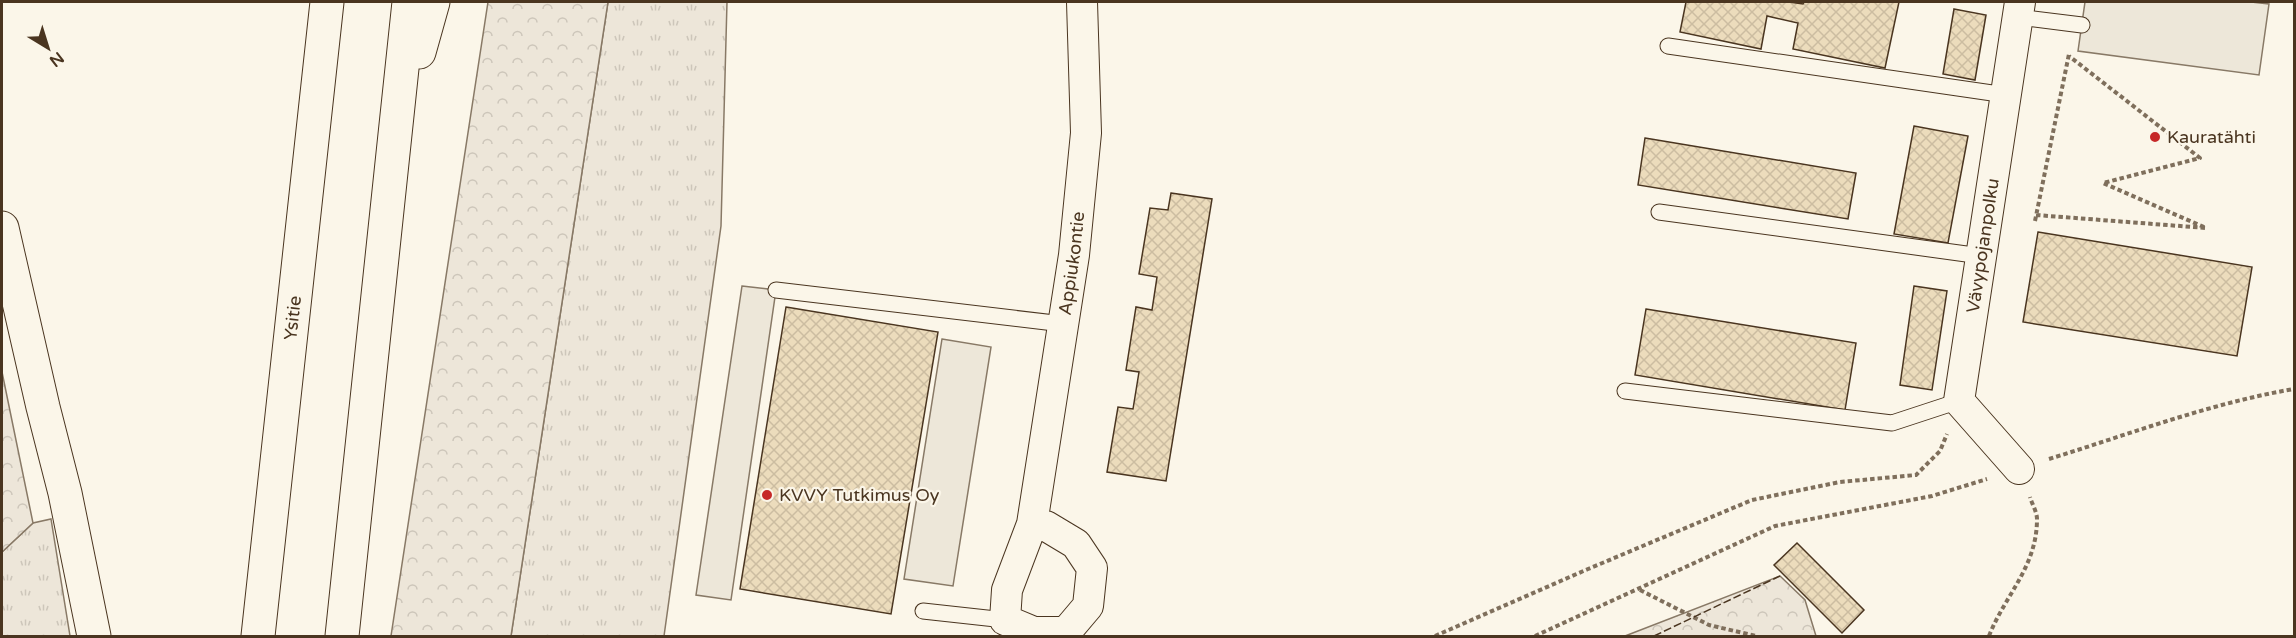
<svg xmlns="http://www.w3.org/2000/svg" width="2296" height="638" viewBox="0 0 2296 638" font-family="'Varela Round',sans-serif">
<style>
.grass{fill:url(#grass-tufts);stroke:#887966;stroke-width:1.5}
.forest{fill:url(#forest-crowns);stroke:#887966;stroke-width:1.5}
.parking{fill:#ede7d9;stroke:#887966;stroke-width:1.5}
.building{fill:url(#building-cross-hatch);stroke:#4a3520;stroke-width:1.5}
.lines{fill:none;stroke-linecap:round;stroke-linejoin:round}
.service-casing{stroke:#4a3520;stroke-width:17}
.minor-casing{stroke:#4a3520;stroke-width:32}
.motorway-casing{stroke:#4a3520;stroke-width:35}
.path{stroke:#7f6f5c;stroke-width:4;stroke-dasharray:4.5 3;stroke-linecap:butt}
.service{stroke:#fbf6e9;stroke-width:15}
.minor{stroke:#fbf6e9;stroke-width:30}
.motorway{stroke:#fbf6e9;stroke-width:33}
.fence{stroke:#4a3520;stroke-width:1.5;stroke-dasharray:8 3;stroke-linecap:butt}
.poi-dot{fill:#c62828;stroke:#fbf6e9;stroke-width:2}
.labels{text-anchor:middle;dominant-baseline:central;stroke-width:4.5;stroke-linejoin:round;paint-order:stroke}
.poi-label{font-size:18px;fill:#4a3520;stroke:#fbf6e9;text-anchor:start}
.street-label{font-size:18px;fill:#4a3520;stroke:#fbf6e9}
</style>
<defs>
<pattern id="grass-tufts" width="24" height="20" patternUnits="userSpaceOnUse" patternTransform="scale(1.5)"><rect width="24" height="20" fill="#ede6d9"/><path d="M3 7l-1-3M5 7V3M7 7l1-3M15 17l-1-3M17 17v-4M19 17l1-3" fill="none" stroke="#cdc6ba"/></pattern>
<pattern id="forest-crowns" width="20" height="18" patternUnits="userSpaceOnUse" patternTransform="scale(1.5)"><rect width="20" height="18" fill="#ede6d9"/><path d="M2 6a3 3 0 1 1 6 0M12 15a3 3 0 1 1 6 0" fill="none" stroke="#cdc6ba"/></pattern>
<pattern id="building-cross-hatch" width="8" height="8" patternUnits="userSpaceOnUse" patternTransform="scale(1.5)"><rect width="8" height="8" fill="#ecdcbc"/><path d="M0 0l8 8M0 8l8-8" fill="none" stroke="#ccbda1"/></pattern>
</defs>
<rect width="100%" height="100%" fill="#fbf6e9"/>
<path class="grass" d="M608 2H727L721 226 664 636H511Z
M51 519 70 636H2V552L33 523Z"/>
<path class="forest" d="M488 2H608L511 636H391Z
M2 372 33 523 2 552Z
M1780 576 1805 600 1816 636H1625Z"/>
<path class="parking" d="M2085 2H2251L2269 4 2259 75 2078 51Z
M742 286 776 290 731 600 696 595Z
M942 339 991 347 953 586 904 579Z"/>
<path class="building" d="M1686 2H1789L1803 4 1804 2H1899L1885 68 1793 49 1798 23 1767 16 1761 49 1680 32Z
M1954 9 1986 15 1975 80 1943 74Z
M1914 126 1968 136 1948 243 1894 234Z
M1645 138 1856 173 1848 219 1638 185Z
M1171 193 1212 199 1166 481 1107 472 1118 407 1133 409 1139 372 1126 370 1136 307 1152 310 1157 277 1139 274 1150 208 1168 210Z
M2038 232 2252 267 2237 356 2023 322Z
M1914 286 1947 291 1932 390 1900 385Z
M786 307 938 332 891 614 740 589Z
M1646 309 1856 343 1845 410 1635 375Z
M1797 543 1864 610 1842 633 1774 565Z"/>
<g class="lines">
<defs>
<path id="service" d="M2018 17 2082 25
M1668 46 2006 95
M1659 212 1981 256
M776 290 1063 324
M1625 391 1892 423 1959 401
M923 611 1005 620"/>
<g id="minor">
<path id="s1" d="M2019 469 1959 401 2020 2"/>
<path id="s2" d="M1032 524 1046 526 1076 544 1092 568 1088 606 1066 632H1034L1005 620 1007 590 1032 524 1074 255 1086 133 1082 2"/>
</g>
<g id="motorway">
<path d="M419 52 433 2"/>
<path d="M2 228 43 407 65 493 94 636"/>
<path id="s3" d="M258 636 327 2"/>
<path d="M342 636 409 2"/>
</g>
</defs>
<use href="#service" class="service-casing"/>
<use href="#minor" class="minor-casing"/>
<use href="#motorway" class="motorway-casing"/>
<path class="path" d="M2036 215 2206 228 2103 183 2200 158 2069 56
M2035 221 2069 54
M2049 459C2130 434 2211 403 2294 389
M1640 590 1709 625 1756 636
M1435 636 1588 569 1752 500 1840 482 1916 475 1940 451 1947 434
M1535 636 1775 526 1932 496 1987 479
M1989 636C2005 595 2037 567 2037 519 2037 512 2032 504 2030 497"/>
<use href="#service" class="service"/>
<use href="#minor" class="minor"/>
<use href="#motorway" class="motorway"/>
<path class="fence" d="M1654 636 1780 576"/>
</g>
<g class="poi-dot">
<circle cx="2155" cy="137" r="6"/>
<circle cx="767" cy="495" r="6"/>
</g>
<g class="labels">
<g class="poi-label">
<text x="2167" y="137">Kauratähti</text>
<text x="779" y="495">KVVY Tutkimus Oy</text>
</g>
<g class="street-label">
<text stroke="none"><textPath href="#s1" startOffset="248">Vävypojanpolku</textPath></text>
<text stroke="none"><textPath href="#s2" startOffset="578">Appiukontie</textPath></text>
<text stroke="none"><textPath href="#s3" startOffset="320">Ysitie</textPath></text>
</g>
</g>
<rect width="2296" height="638" fill="none" stroke="#4a3520" stroke-width="6"/>
<g transform="translate(48 48) rotate(142)" stroke="#fbf6e9" stroke-width="4.5" paint-order="stroke">
<path d="M0-4.5L10 22L0 15L-10 22Z" fill="#4a3520"/>
<text y="-9" font-size="16" font-weight="bold" text-anchor="middle" fill="#4a3520">N</text>
</g>
</svg>
